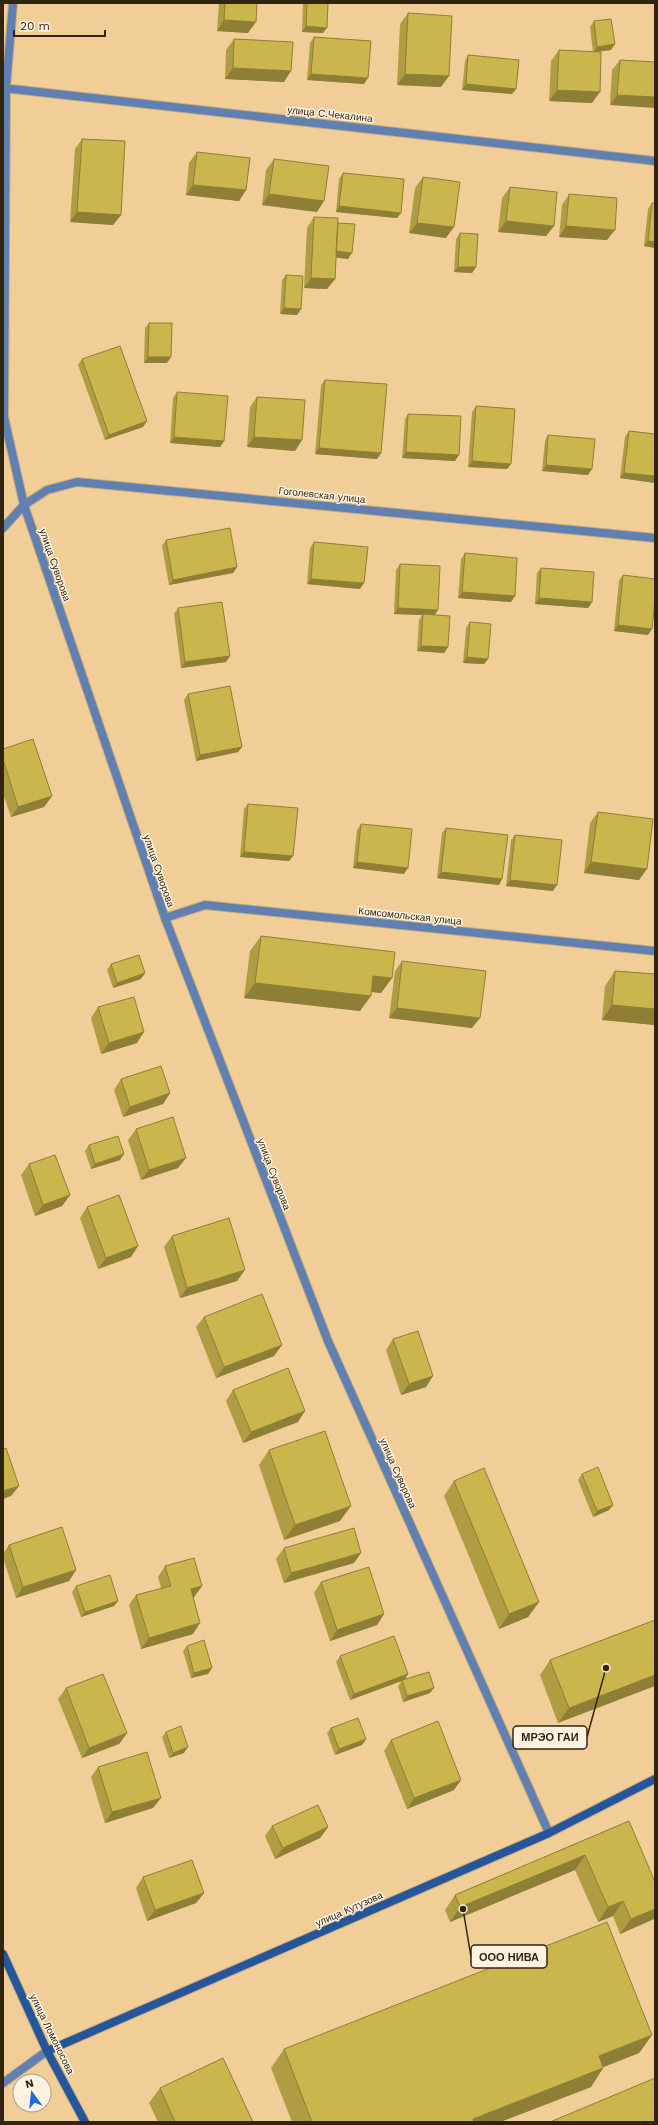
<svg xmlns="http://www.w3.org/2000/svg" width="658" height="2125" viewBox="0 0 658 2125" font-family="'Work Sans',sans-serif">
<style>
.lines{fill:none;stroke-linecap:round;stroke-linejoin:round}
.street-casing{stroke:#cbac7c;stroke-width:10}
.secondary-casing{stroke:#cbac7c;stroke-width:10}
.street{stroke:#6080b1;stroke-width:8}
.secondary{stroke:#25569c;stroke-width:8}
.wall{fill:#ae9d42}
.shaded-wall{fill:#8d7f36}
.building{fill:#cab64d;stroke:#8d7f36}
.labels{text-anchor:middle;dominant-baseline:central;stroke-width:3;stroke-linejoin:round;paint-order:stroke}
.street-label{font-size:10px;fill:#32250f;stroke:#fef3e3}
.leader{fill:none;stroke:#32250f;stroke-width:1.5}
.callout-dot{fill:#32250f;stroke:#fef3e3;stroke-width:1.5}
.callout{fill:#fef3e3;stroke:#32250f;stroke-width:1.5}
.callout-label{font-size:11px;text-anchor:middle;font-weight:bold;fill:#32250f}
</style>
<rect width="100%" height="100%" fill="#f1ce97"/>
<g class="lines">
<defs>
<path id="street" d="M13 3 6 88 4 417 24 505 165 918 328 1341 549 1833
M3 88 655 161
M3 528 24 505 47 490 77 482 655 538
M165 918 205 905 655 951
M3 2083 47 2051"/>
<path id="secondary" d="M3 1954 47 2051 85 2122
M47 2051 549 1833 655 1779"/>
</defs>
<use href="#street" class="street-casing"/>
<use href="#secondary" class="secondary-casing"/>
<use href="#street" class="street"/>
<use href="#secondary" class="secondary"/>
</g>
<path class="wall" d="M219 3H257L248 33 217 31Z
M303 3H328L323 33 302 32Z
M408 13 441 87 397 85 400 24Z
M594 21 611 50 598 52 592 103 549 101 551 61 559 50 593 52 590 27Z
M314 37 364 84 307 80 310 43Z
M234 39 284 82 225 79 226 50Z
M468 55 516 89 512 94 462 90 465 61Z
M620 60 655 62 610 105 612 70Z
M82 139 121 215 113 225 70 222 75 149Z
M197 152 246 190 239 201 186 195 189 163Z
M274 159 317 212 262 205 266 170Z
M343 173 397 218 336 212 339 179Z
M423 177 446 238 409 233 415 188Z
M510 187 554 226 546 236 498 232 502 198Z
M569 194 607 240 559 237 562 205Z
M652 203 655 248 644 246 648 209Z
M314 217 337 224 338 223 348 259 336 257 335 279 327 289 304 288 307 228Z
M460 233 476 267 472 273 454 272 456 239Z
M286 275 301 309 297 315 280 314 282 280Z
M149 323 167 363H144L145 328Z
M82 359 143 427 105 440 78 365Z
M325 380 381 453 377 459 315 454 321 385Z
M177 392 224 441 220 447 170 443 173 398Z
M257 397 302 440 295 451 247 447 250 407Z
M476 406 511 464 507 469 468 467 472 412Z
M408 414 455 461 402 458 405 419Z
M629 431 655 434V483L620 478 625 437Z
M548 435 588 475 542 471 545 441Z
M166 540 237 567 233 573 169 585 162 546Z
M314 542 360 589 307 584 310 548Z
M465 553 511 602 458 598 461 559Z
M400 564 434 615 448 647 444 653 417 651 419 620 422 615 394 614 396 570Z
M541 568 592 602 588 608 535 604 537 573Z
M623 575 648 635 614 631 619 580Z
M178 608 230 656 226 662 181 668 174 614Z
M470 622 488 659 484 664 463 663 466 628Z
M188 694 242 747 238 752 196 761 184 700Z
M3 749 52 796 44 807 11 817 3 793Z
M248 804 293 856 289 861 240 857 244 809Z
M598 812 639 880 584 873 590 823Z
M361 824 404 874 353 868 357 830Z
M446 828 502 879 499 885 437 878 442 833Z
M515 835 553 891 506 886 511 840Z
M261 936 392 978 381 993 371 992 360 1011 244 998 250 951Z
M402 961 472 1028 389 1018 395 971Z
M111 964 141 979 113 988 107 970Z
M615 971 655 974V1025L602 1020 605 986Z
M98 1007 137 1043 101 1054 91 1018Z
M121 1079 170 1093 163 1104 123 1117 114 1090Z
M136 1129 186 1158 178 1168 141 1180 128 1140Z
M89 1145 120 1160 91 1169 85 1151Z
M29 1164 70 1195 62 1206 35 1216 21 1175Z
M87 1207 131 1257 98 1269 80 1218Z
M172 1236 237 1281 180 1298 164 1247Z
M204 1317 274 1356 216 1378 196 1327Z
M393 1339 426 1387 401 1395 386 1350Z
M233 1390 298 1422 243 1443 226 1401Z
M269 1450 340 1521 284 1540 259 1465Z
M582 1474 609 1510 593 1517 578 1480Z
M454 1481 539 1602 528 1617 499 1629 444 1496Z
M9 1545 76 1570 69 1581 16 1598 3 1558V1554Z
M284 1548 354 1563 284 1583 276 1559Z
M165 1566 202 1586 194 1597H193V1634L141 1649 129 1605 136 1595 161 1588 158 1577Z
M321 1582 384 1614 377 1625 330 1641 314 1593Z
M76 1586 118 1601 114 1606 81 1617 72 1592Z
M655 1620 558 1723 540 1675 550 1660Z
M187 1646 208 1674 191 1678 183 1651Z
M340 1656 408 1674 404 1680 430 1693 403 1702 398 1686 402 1681 350 1700 336 1662Z
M66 1688 127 1733 119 1744 82 1758 58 1699Z
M331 1728 366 1739 362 1745 335 1755 327 1733Z
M166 1732 184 1753 169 1758 162 1737Z
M391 1740 454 1790 407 1809 384 1751Z
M98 1767 153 1808 105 1823 91 1777Z
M629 1821 654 1919 620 1934 613 1916 598 1922 575 1870 450 1922 445 1910 455 1895Z
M272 1826 328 1827 320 1838 275 1859 265 1836Z
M143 1877 204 1893 196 1903 147 1921 136 1888Z
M652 2035 639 2053 603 2067V2068L591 2087 500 2122H292L271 2068 284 2049Z
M160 2088 253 2122H158L149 2103Z"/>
<path class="shaded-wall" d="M224 20 256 22 248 33 217 31Z
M306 26 327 28 323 33 302 32Z
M615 44 611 50 594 52 597 47Z
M233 68 291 71 284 82 225 79Z
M311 74 368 78 364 84 307 80Z
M405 74 449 76 441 87 397 85Z
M466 84 516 89 512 94 462 90Z
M557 90 600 92 592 103 549 101Z
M617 95 655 97V108L610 105Z
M193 185 246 190 239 201 186 195Z
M269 194 324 201 317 212 262 205Z
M339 206 401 213 397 218 336 212Z
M77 212 121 215 113 225 70 222Z
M506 221 554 226 546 236 498 232Z
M417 223 454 227 446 238 409 233Z
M566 226 615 230 607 240 559 237Z
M648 241 655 242V248L644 246Z
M335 251 352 253 348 259 331 257Z
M458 267H476L472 273 454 272Z
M311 278 335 279 327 289 304 288Z
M284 308 301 309 297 315 280 314Z
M148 357H171L167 363H144Z
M147 421 143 427 105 440 109 435Z
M174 437 224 441 220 447 170 443Z
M254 437 302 440 295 451 247 447Z
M319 448 381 453 377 459 315 454Z
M406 452 459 455 455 461 402 458Z
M472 461 511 464 507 469 468 467Z
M546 465 592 469 588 475 542 471Z
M624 473 655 476V483L620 478Z
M237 567 233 573 169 585 173 580Z
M311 579 364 583 360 589 307 584Z
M462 592 515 596 511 602 458 598Z
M539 598 592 602 588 608 535 604Z
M398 608 438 610 434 616 423 614 422 615 394 614Z
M618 625 652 629 648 635 614 631Z
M421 646 448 647 444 653 417 651Z
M230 656 226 662 181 668 185 662Z
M467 657 488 659 484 664 463 663Z
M242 747 238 752 196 761 200 755Z
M52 796 44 807 11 817 18 807Z
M244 852 293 856 289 861 240 857Z
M357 862 408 868 404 874 353 868Z
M591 862 647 869 639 880 584 873Z
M441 872 502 879 499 885 437 878Z
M510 880 557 885 553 891 506 886Z
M145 973 141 979 113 988 117 983Z
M373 976 392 978 381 993 363 991Z
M255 983 371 996 360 1011 244 998Z
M612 1005 655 1009V1025L602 1020Z
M397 1008 480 1018 472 1028 389 1018Z
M144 1032 137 1043 101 1054 109 1043Z
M170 1093 163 1104 123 1117 130 1107Z
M124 1154 120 1160 91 1169 95 1164Z
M186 1158 178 1168 141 1180 149 1170Z
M70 1195 62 1206 35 1216 43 1205Z
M138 1246 131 1257 98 1269 106 1258Z
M245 1270 237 1281 180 1298 187 1288Z
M282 1345 274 1356 216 1378 224 1367Z
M433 1376 426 1387 401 1395 409 1384Z
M305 1411 298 1422 243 1443 251 1432Z
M19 1486 11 1496 3 1499V1491Z
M613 1505 609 1510 593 1517 597 1511Z
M351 1506 340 1521 284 1540 295 1525Z
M361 1553 354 1563 284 1583 291 1573Z
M76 1570 69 1581 16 1598 23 1587Z
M202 1586 194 1597 183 1600 191 1589Z
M118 1601 114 1606 81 1617 85 1612Z
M539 1602 528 1617 499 1629 509 1614Z
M384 1614 377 1625 330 1641 337 1630Z
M200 1623 193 1634 141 1649 149 1638Z
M212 1668 208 1674 191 1678 194 1673Z
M408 1674 404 1680 350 1700 354 1694Z
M655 1675V1686L558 1723 569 1708Z
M434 1688 430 1693 403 1702 407 1696Z
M127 1733 119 1744 82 1758 89 1748Z
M366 1739 362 1745 335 1755 339 1749Z
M188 1747 184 1753 169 1758 173 1753Z
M461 1780 454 1790 407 1809 414 1798Z
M161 1798 153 1808 105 1823 112 1812Z
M328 1827 320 1838 275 1859 283 1848Z
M585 1855 575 1870 450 1922 460 1907Z
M204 1893 196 1903 147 1921 155 1910Z
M623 1901 613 1916 598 1922 608 1907Z
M655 1909V1918L654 1919 620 1934 631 1919Z
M652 2035 639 2053 586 2074 599 2056Z
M603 2068 591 2087 500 2122H471L473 2119Z"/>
<path class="building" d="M225 3H257L256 22 224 20Z
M307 3H328L327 28 306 26Z
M408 13 452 16 449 76 405 74Z
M611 19 615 44 597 47 594 21Z
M314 37 371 41 368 78 311 74Z
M234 39 293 42 291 71 233 68Z
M559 50 601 52 600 92 557 90Z
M468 55 519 60 516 89 466 84Z
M620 60 655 62V97L617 95Z
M82 139 125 141 121 215 77 212Z
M197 152 250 158 246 190 193 185Z
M274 159 329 166 324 201 269 194Z
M343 173 404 179 401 213 339 206Z
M423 177 460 182 454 227 417 223Z
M510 187 557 192 554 226 506 221Z
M569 194 617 198 615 230 566 226Z
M652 203H655V242L648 241Z
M314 217 338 218 335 279 311 278Z
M338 223 355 224 352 253 336 251Z
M460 233 478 234 476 267H458Z
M286 275 303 276 301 309 284 308Z
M149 323H172L171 357H148Z
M120 346 147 421 109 435 82 359Z
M325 380 387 384 381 453 319 448Z
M177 392 228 396 224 441 174 437Z
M257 397 305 400 302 440 254 437Z
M476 406 515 409 511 464 472 461Z
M408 414 461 416 459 455 406 452Z
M629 431 655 434V476L624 473Z
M548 435 595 439 592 469 546 465Z
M230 528 237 567 173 580 166 540Z
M314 542 368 547 364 583 311 579Z
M465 553 517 558 515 596 462 592Z
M400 564 440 566 438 610 398 608Z
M541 568 594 572 592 602 539 598Z
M623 575 655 579V599L652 629 618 625Z
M222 602 230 656 185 662 178 608Z
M423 614 450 616 448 647 421 646Z
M470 622 491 624 488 659 467 657Z
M230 686 242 747 200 755 188 694Z
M33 739 52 796 18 807 3 759V749Z
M248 804 298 808 293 856 244 852Z
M598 812 653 819 647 869 591 862Z
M361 824 412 829 408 868 357 862Z
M446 828 508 835 502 879 441 872Z
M515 835 562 840 557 885 510 880Z
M261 936 395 952 392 978 373 976 371 996 255 983Z
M139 955 145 973 117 983 111 964Z
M402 961 486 971 480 1018 397 1008Z
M615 971 655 974V1009L612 1005Z
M134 997 144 1032 109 1043 98 1007Z
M161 1066 170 1093 130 1107 121 1079Z
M173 1117 186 1158 149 1170 136 1129Z
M118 1136 124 1154 95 1164 89 1145Z
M55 1155 70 1195 43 1205 29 1164Z
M119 1195 138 1246 106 1258 87 1207Z
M229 1218 245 1270 187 1288 172 1236Z
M262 1294 282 1345 224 1367 204 1317Z
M418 1331 433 1376 409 1384 393 1339Z
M288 1368 305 1411 251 1432 233 1390Z
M325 1431 351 1506 295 1525 269 1450Z
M6 1448 19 1486 3 1491V1449Z
M598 1467 613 1505 597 1511 582 1474Z
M484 1468 539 1602 509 1614 454 1481Z
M62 1527 76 1570 23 1587 9 1545Z
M354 1528 361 1553 291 1573 284 1548Z
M194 1558 202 1586 191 1589 200 1623 149 1638 136 1595 171 1586 165 1566Z
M369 1567 384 1614 337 1630 321 1582Z
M110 1575 118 1601 85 1612 76 1586Z
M655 1620V1675L569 1708 550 1660Z
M394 1636 408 1674 354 1694 340 1656Z
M204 1640 212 1668 194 1673 187 1646Z
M429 1672 434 1688 407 1696 402 1680Z
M103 1674 127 1733 89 1748 66 1688Z
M358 1718 366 1739 339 1749 331 1728Z
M438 1721 461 1780 414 1798 391 1740Z
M181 1726 188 1747 173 1753 166 1732Z
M147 1752 161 1798 112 1812 98 1767Z
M318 1805 328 1827 283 1848 272 1826Z
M629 1821 655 1882V1909L631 1919 623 1901 608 1907 585 1855 460 1907 455 1895Z
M192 1860 204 1893 155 1910 143 1877Z
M607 1922 652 2035 599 2056 603 2068 473 2119 474 2122H312L284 2049Z
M223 2058 253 2122H175L160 2088Z
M655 2078V2122H550Z"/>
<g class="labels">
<g class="street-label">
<text transform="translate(330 114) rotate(6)">улица С.Чекалина</text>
<text transform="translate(322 495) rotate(6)">Гоголевская улица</text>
<text transform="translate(55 565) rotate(71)">улица Суворова</text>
<text transform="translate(159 871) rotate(71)">улица Суворова</text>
<text transform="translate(410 916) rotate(6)">Комсомольская улица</text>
<text transform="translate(274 1174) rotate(69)">улица Суворова</text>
<text transform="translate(398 1473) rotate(66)">улица Суворова</text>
<text transform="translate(349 1909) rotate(-24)">улица Кутузова</text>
<text transform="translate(52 2034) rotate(64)">улица Ломоносова</text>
</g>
</g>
<path class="leader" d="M606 1668L587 1737M463 1909L471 1957"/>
<g class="callout-dot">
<circle cx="606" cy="1668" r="4"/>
<circle cx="463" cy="1909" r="4"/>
</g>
<g class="callout">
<rect x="513" y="1726" width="74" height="23" rx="4"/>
<rect x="471" y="1945" width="76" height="23" rx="4"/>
</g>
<g class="callout-label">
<text x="550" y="1741">МРЭО ГАИ</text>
<text x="509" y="1961">ООО НИВА</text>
</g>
<rect width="658" height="2125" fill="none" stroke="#32250f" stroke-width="8"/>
<g transform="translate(32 2093) rotate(345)"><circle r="19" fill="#fef3e3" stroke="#aca18e"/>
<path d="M0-3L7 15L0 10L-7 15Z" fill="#226ed9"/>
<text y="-6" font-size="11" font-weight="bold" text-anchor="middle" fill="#32250f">N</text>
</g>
<path d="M14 30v6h91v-6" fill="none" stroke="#32250f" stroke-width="2"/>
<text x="20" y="30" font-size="12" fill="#32250f" stroke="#fef3e3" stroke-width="3" paint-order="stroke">20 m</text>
</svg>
